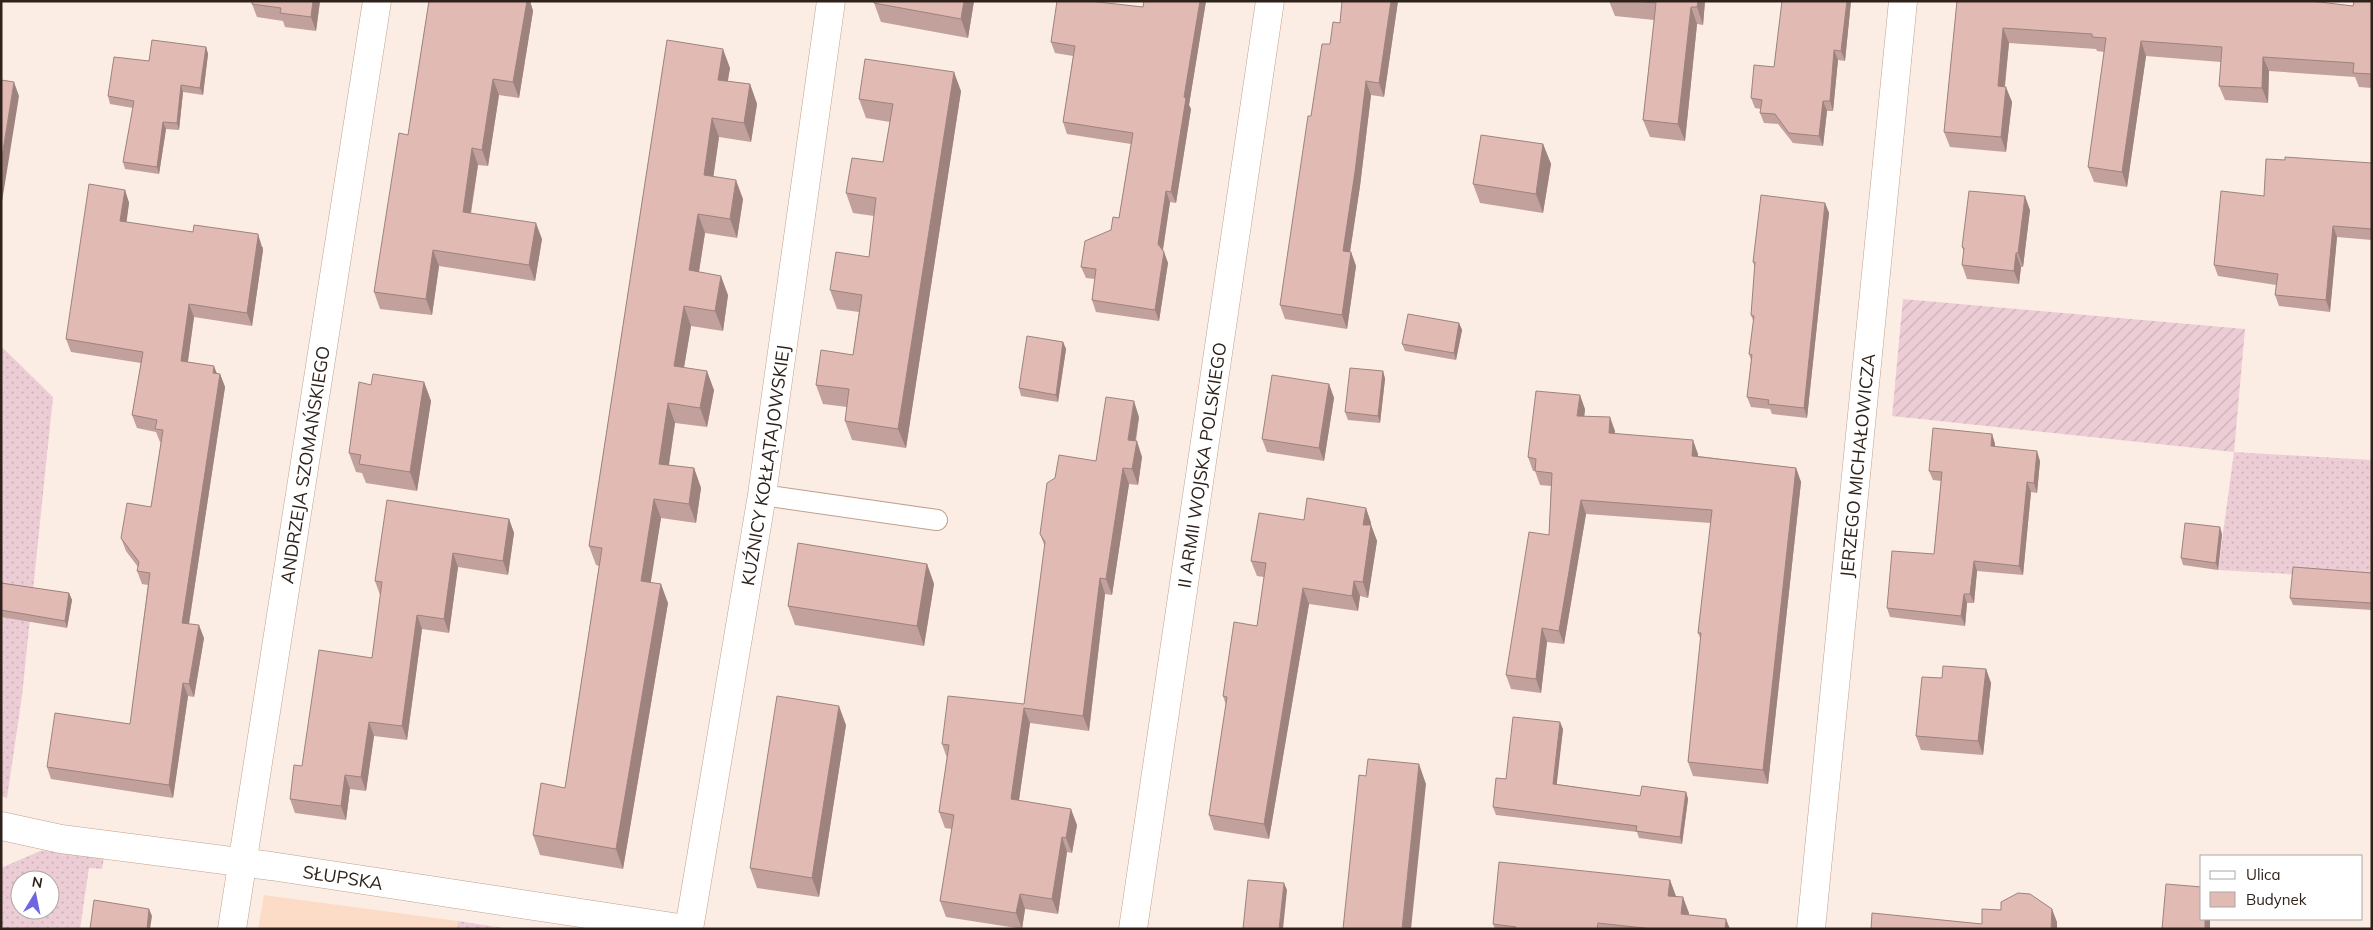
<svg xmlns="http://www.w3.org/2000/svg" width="2373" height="930" viewBox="0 0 2373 930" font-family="Mulish,sans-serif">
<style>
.built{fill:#fddcc7}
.grass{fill:url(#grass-dots);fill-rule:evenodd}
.garden{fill:url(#garden-furrows)}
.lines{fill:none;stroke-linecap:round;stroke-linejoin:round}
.service-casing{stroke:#c0a18c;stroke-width:22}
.minor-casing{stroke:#c0a18c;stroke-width:29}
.service{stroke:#fff;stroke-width:20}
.minor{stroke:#fff;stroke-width:28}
.wall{fill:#c2a09b}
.shaded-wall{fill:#9e827e}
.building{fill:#e2bab4;stroke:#9e827e}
.labels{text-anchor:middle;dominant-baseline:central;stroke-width:4.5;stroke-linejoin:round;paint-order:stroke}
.street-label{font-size:18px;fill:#2e221a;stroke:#fff}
</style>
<defs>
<pattern id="grass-dots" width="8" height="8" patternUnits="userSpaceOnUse" patternTransform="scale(1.25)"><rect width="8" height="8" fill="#edcdd5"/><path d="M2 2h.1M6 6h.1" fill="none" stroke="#ccb0b6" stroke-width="1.8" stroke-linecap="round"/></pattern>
<pattern id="garden-furrows" width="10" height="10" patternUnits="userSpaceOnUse" patternTransform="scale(1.25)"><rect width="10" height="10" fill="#edcdd5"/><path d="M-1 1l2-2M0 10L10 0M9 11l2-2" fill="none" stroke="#ccb0b6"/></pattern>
</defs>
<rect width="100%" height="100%" fill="#fbede4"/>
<path class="built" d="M264 895 458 921 457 929H258Z"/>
<path class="grass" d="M1 346 53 397 22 696 7 798 1 796Z
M2234 452 2372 460V579L2218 570Z
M53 850 104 858 102 869 89 868 80 929H1V868L40 851ZM20 880H50V910H20Z
M458 921 510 929H457Z"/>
<path class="garden" d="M1903 299 2245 329 2234 452 1892 416Z"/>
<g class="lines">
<defs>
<path id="service" d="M762 495 937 520"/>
<g id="minor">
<path id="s1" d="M1 826 61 839 271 866 686 929"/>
<path id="s2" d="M232 929 377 1"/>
<path id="s3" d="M689 929 762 495 831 1"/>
<path id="s4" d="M1133 929 1270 1"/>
<path id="s5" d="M1811 929 1903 1"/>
</g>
</defs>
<use href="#service" class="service-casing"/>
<use href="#minor" class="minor-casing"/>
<use href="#service" class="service"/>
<use href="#minor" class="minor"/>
</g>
<path class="wall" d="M320 1 316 31 285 27 283 21 257 17 252 4Z
M429 1H530L533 11 519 98 499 95 488 166 478 165 471 214 542 239 535 281 439 266 432 315 380 309 374 292 408 135Z
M974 1 968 38 881 22 874 3Z
M1144 1H1206L1189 105 1191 109 1176 203 1170 202 1163 250 1168 263 1159 321 1096 312 1092 300 1095 279 1086 278 1081 267 1111 230 1119 218 1131 144 1067 134 1063 122 1073 56 1055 53 1051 42 1143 7Z
M1398 1 1384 97 1371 95 1360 186 1350 252H1351L1356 266 1347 329 1285 319 1280 305 1311 116 1340 23Z
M1609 1H1705L1703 25 1697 24 1685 141 1650 137 1643 120 1654 20 1615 16Z
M1782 1H1851L1845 61 1838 60 1833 111H1827L1823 146 1793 143 1778 124 1764 123 1760 113 1761 109 1755 108 1751 98 1774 67Z
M1957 1 2353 6 2372 1V88L2359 87 2355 77 2269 71 2268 103 2225 100 2219 86 2221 62 2146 56 2127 187 2094 182 2088 167 2104 52 2097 51 2096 49 2009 43 2005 87 2012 102 2006 152 1950 147 1944 132Z
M667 40 730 68 727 81 750 84 757 104 751 142 719 137 713 176 743 199 737 238 705 233 699 272 728 295 723 331 691 326 684 367 714 390 707 427 675 423 669 465 694 468 701 488 696 523 661 518 650 582 668 603 623 869 540 855 533 835 565 788 599 566 596 565 589 546Z
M206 47 208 54 203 95 183 92 179 130 166 129 159 174 125 169 123 162 133 108 110 104 108 96Z
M961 91 906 448 852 440 845 421 847 407 823 404 816 385 853 355 859 312 837 309 830 290 869 257 874 216 853 213 846 193 883 162 890 122 866 118 859 99Z
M1543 144 1551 164 1543 213 1480 203 1473 184Z
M2372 163V240L2337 237 2330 312 2279 306 2275 295 2276 285 2218 276 2214 265 2264 196Z
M125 190 129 203 126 222 263 247V250L252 326 194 317 188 362 220 374 225 387 189 624 204 638 194 697 188 696 173 798 51 779 47 767 130 724 148 585 142 584 137 571 138 567 126 551 121 538 151 507 161 442H160L156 432 137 428 132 415 141 363 71 352 66 339Z
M1825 203 1829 213 1807 418 1772 414 1770 409 1751 407 1747 397 1751 360 1749 354 1754 323 1751 315 1755 267 1753 262Z
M2030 210 2023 267H2021L2019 284 1967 279 1962 265 1964 252 1962 247Z
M1459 323 1462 330 1456 360 1405 351 1402 344Z
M1063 342 1066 349 1058 402 1021 396 1019 388Z
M1383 371 1385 379 1380 423 1348 420 1345 412Z
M424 382 431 401 417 491 366 483 362 473 356 472 349 453 371 385Z
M1329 384 1334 398 1324 461 1267 452 1262 439Z
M1585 409 1584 416 1615 431 1614 433 1698 454V456L1796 468 1801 482 1768 784 1693 776 1688 762 1701 640 1698 633 1711 523 1586 514 1564 644 1547 642 1541 693 1511 689 1506 675 1549 535 1551 486 1540 485 1535 471H1533L1528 457Z
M1139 417 1136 441 1142 457 1138 485 1129 484 1112 595 1105 594 1089 731 1030 723 1019 800 1077 825 1072 853 1067 852 1058 914 1025 909 1022 929 946 917 940 901 952 829 945 828 939 812 947 758 942 744 1024 704 1045 547 1040 534 1096 461Z
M1992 434 1995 444V447L2040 461 2037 493 2031 492 2023 575 1977 571 1974 603H1967L1965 626 1890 617 1887 608 1934 554 1941 481 1933 480 1929 471Z
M1366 508 1371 523V525L1377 541 1368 598 1360 596 1358 611 1309 604 1269 839 1214 830 1209 815 1226 705 1223 696 1257 626 1264 577 1257 576 1251 561 1304 520Z
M509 519 514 533 508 575 458 567 449 633 422 629 407 740 374 736 366 791 350 789 346 820 295 813 290 799 302 766 372 658 381 595H380L375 581Z
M2222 534 2218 570 2183 565 2181 558Z
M927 564 934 584 924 646 795 625 788 606Z
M2372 573V610L2293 605 2290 598Z
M1 583 69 593 72 600 67 628 1 617Z
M1986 669 1991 683 1983 755 1921 750 1916 736 1942 678Z
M846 725 819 897 757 888 750 868Z
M1563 729 1556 784 1640 796 1686 792 1688 799 1682 844 1639 838 1637 832 1496 815 1493 807 1506 779Z
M1670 880 1675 897 1689 913V915L1730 929H1495L1493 924Z"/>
<path class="shaded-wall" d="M313 1H320L316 31 311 17Z
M527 1H530L533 11 519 98 513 82Z
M964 1H974L968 38 961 19Z
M1200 1H1206L1189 105 1191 109 1176 203 1171 192 1184 97Z
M1391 1H1398L1384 97 1379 83Z
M1698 1H1705L1703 25 1697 7Z
M1847 1H1851L1845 61 1841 51Z
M1691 7 1697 24 1685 141 1678 124Z
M2003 28 2009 43 2003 101 1998 86Z
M2141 41 2146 56 2127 187 2122 172Z
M206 47 208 54 203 95 200 88Z
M723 49 730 68 725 99 718 80Z
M1834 50 1838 60 1833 111 1830 101Z
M2263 57 2269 71 2268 103 2262 88Z
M954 72 961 91 906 448 898 429Z
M493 79 499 95 488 166 482 150Z
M1366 81 1371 95 1360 186 1348 265 1343 251Z
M14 82 19 96 1 208V163Z
M750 84 757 104 751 142 744 123Z
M181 85 183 92 179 130 177 123Z
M2006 87 2012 102 2006 152 2001 137Z
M1823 101 1827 111 1823 146 1819 136Z
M712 118 719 137 711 194 704 175Z
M163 122 166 129 159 174 157 167Z
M1543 144 1551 164 1543 213 1536 194Z
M472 148 478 165 468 229 463 212Z
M736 180 743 199 737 238 730 219Z
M125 190 129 203 125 234 120 221Z
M1166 191 1170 202 1162 255 1158 244Z
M2025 196 2030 210 2023 267 2018 253Z
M1825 203 1829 213 1807 418 1804 408Z
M698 214 705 233 696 290 689 270Z
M536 223 542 239 535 281 529 265Z
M2333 226 2337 237 2330 312 2326 300Z
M258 234 263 250 252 326 247 313Z
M433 250 439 266 432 315 426 299Z
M1164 252 1168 263 1159 321 1155 310Z
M1351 252 1356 266 1347 329 1342 315Z
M2016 253 2021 267 2019 284 2014 271Z
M721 276 728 295 723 331 715 311Z
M189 304 194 317 186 374 181 361Z
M684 306 691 326 681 385 674 366Z
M1459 323 1462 330 1456 360 1454 353Z
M1063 342 1066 349 1058 402 1056 395Z
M214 366 219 379 213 373Z
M707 371 714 390 707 427 700 408Z
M1383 371 1385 379 1380 423 1378 416Z
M220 374 225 387 187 636 182 623Z
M424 382 431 401 417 491 410 472Z
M1329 384 1334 398 1324 461 1319 448Z
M1580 395 1585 409 1583 429 1577 416Z
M1134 401 1139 417 1133 455 1128 440Z
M668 403 675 423 666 483 659 464Z
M1610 417 1615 431 1614 447 1609 433Z
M1992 434 1995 444 1994 456 1991 446Z
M1693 440 1698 454 1697 470 1692 456Z
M1137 441 1142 457 1138 485 1132 469Z
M2037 451 2040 461 2037 493 2034 483Z
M694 468 701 488 696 523 689 504Z
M1123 468 1129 484 1112 595 1106 579Z
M1796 468 1801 482 1768 784 1763 770Z
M2027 482 2031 492 2023 575 2019 566Z
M654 499 661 518 648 600 641 581Z
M1581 500 1586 514 1564 644 1559 631Z
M1366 508 1371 523 1369 540 1363 525Z
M509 519 514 533 508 575 503 561Z
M1371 525 1377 541 1368 598 1363 582Z
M2220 527 2222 534 2218 570 2216 563Z
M453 553 458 567 449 633 444 619Z
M1974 561 1977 571 1974 603 1970 594Z
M927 564 934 584 924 646 917 626Z
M1100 578 1105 594 1089 731 1083 716Z
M1354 581 1360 596 1358 611 1352 596Z
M661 584 668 603 623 869 616 849Z
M1303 588 1309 604 1269 839 1264 824Z
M69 593 72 600 67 628 65 621Z
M1964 594 1967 603 1965 626 1961 616Z
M417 615 422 629 407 740 402 726Z
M199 625 204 638 194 697 189 684Z
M1542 628 1547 642 1541 693 1536 679Z
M1986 669 1991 683 1983 755 1978 741Z
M183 683 188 696 173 798 169 785Z
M839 706 846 725 819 897 812 878Z
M1024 708 1030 723 1017 814 1011 799Z
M369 722 374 736 366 791 361 777Z
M1560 722 1563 729 1556 791 1553 784Z
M1419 764 1426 784 1411 929H1402Z
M345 775 350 789 346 820 341 806Z
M1686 792 1688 799 1682 844 1680 837Z
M1071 809 1077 825 1072 853 1066 838Z
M1062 837 1067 852 1058 914 1052 899Z
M1670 880 1676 896 1673 912 1668 896Z
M1284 883 1287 890 1283 929H1279Z
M1020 894 1025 909 1022 929 1016 913Z
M1683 897 1689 913 1687 929 1681 914Z
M149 909 152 916 150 929H147Z
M2052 909 2057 922V929H2051Z
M1726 919 1730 929H1725Z
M2205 919H2210V929H2205Z"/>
<path class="building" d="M252 1H313L311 17 280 13 281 8 252 4Z
M429 1H527L513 82 493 79 482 150 472 148 463 212 536 223 529 265 433 250 426 299 374 292 399 133 408 135Z
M874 1H964L961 19 874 3Z
M1057 1H1089L1143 7 1144 1H1200L1184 97 1186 98 1171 192 1166 191 1158 244 1164 252 1155 310 1092 300 1096 269 1081 267 1085 241 1111 230 1113 217 1119 218 1133 133 1063 122 1075 46 1051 42Z
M1342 1H1391L1379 83 1366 81 1355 172 1343 251 1351 252 1342 315 1280 305 1308 116H1311L1322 44H1330L1333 22 1340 23Z
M1635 1H1698L1697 7H1691L1678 124 1643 120 1656 3Z
M1782 1H1847L1841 51 1834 50 1830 101H1823L1819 136 1789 133 1775 114 1760 113 1762 100 1751 98 1754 65 1774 67Z
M1957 1H2311L2353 6 2354 1H2372V74L2353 73 2354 63 2263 57 2262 88 2219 86 2222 47 2141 41 2122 172 2088 167 2106 38 2092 37V34L2003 28 1998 86 2006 87 2001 137 1944 132Z
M152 40 206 47 200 88 181 85 177 123 163 122 157 167 123 162 134 101 108 96 114 57 149 61Z
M667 40 723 49 718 80 750 84 744 123 712 118 704 175 736 180 730 219 698 214 689 270 721 276 715 311 684 306 674 366 707 371 700 408 668 403 659 464 694 468 689 504 654 499 641 581 661 584 616 849 533 835 541 783 565 788 602 548 589 546Z
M865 59 954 72 898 429 845 421 849 389 816 385 821 350 853 355 862 295 830 290 836 252 869 257 876 198 846 193 849 175 852 158 883 162 893 104 859 99Z
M1 80 14 82 1 163Z
M1481 135 1543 144 1536 194 1473 184Z
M2285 157 2372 163V229L2333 226 2326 300 2275 295 2278 274 2214 265 2221 191 2264 196 2266 159 2285 160Z
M89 184 125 190 120 221 193 232 194 225 258 234V237L247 313 189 304 181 361 214 366 213 373 220 374 182 623 199 625 189 684 183 683 169 785 47 767 55 713 130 724 150 573 137 571 139 562 121 538 127 503 151 507 163 430 155 429 157 420 132 415 143 352 66 339Z
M1969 191 2025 196 2018 253H2016L2014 271 1962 265 1964 248 1962 247Z
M1761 195 1825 203 1804 408 1768 404 1769 400 1747 397 1752 355 1749 354 1754 316 1751 315 1755 262H1753Z
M1408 314 1459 323 1454 353 1402 344Z
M1027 336 1063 342 1056 395 1019 388Z
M1350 368 1383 371 1378 416 1345 412Z
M373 374 424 382 410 472 359 464 361 455 349 453 359 382 371 385Z
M1272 375 1329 384 1319 448 1262 439Z
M1536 391 1580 395 1577 416 1610 417 1609 433 1693 440 1692 456 1796 468 1763 770 1688 762 1701 633H1698L1712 510 1581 500 1559 631 1542 628 1536 679 1506 675 1529 532 1549 535 1552 473 1535 471 1536 459 1528 457Z
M1106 397 1134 401 1128 440 1137 441 1132 469 1123 468 1106 579 1100 578 1083 716 1024 708 1011 799 1071 809 1066 838 1062 837 1052 899 1020 894 1016 913 940 901 954 815 939 812 949 745 942 744 948 696 1024 704 1045 542 1040 534 1047 483 1055 478 1059 455 1096 461Z
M1933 428 1992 434 1991 446 2037 451 2034 483 2027 482 2019 566 1974 561 1970 594H1964L1961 616 1887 608 1892 551 1934 554 1942 472 1929 471Z
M1307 498 1366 508 1363 525H1371L1363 582 1354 581 1352 596 1303 588 1264 824 1209 815 1227 697 1223 696 1234 622 1257 626 1266 563 1251 561 1259 513 1304 520Z
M387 500 509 519 503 561 453 553 444 619 417 615 402 726 369 722 361 777 345 775 341 806 290 799 294 765 302 766 319 650 372 658 382 582 375 581Z
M2185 523 2220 527 2216 563 2181 558Z
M798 543 927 564 917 626 788 606Z
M2293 567 2372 573V603L2290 598Z
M1 583 69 593 65 621 1 610Z
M1943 666 1986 669 1978 741 1916 736 1922 677 1942 678Z
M777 696 839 706 812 878 750 868Z
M1513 717 1560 722 1553 784 1640 796 1642 786 1686 792 1680 837 1636 831 1637 826 1493 807 1496 778 1506 779Z
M1368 759 1419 764 1402 929H1343L1359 775 1366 776Z
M1499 862 1670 880 1668 896 1683 897 1681 914 1726 919 1725 929H1653L1598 923 1597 929H1515L1516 927 1493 924Z
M1248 880 1284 883 1279 929H1243Z
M2166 884 2202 887V919H2205V929H2162Z
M2018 893 2030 894 2052 909 2051 929H1871L1872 913 1982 924V909L2001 910V902Z
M94 900 149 909 147 929H90Z"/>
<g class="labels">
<g class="street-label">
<text stroke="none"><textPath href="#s2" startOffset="470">ANDRZEJA SZOMAŃSKIEGO</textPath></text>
<text stroke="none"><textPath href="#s4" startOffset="469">II ARMII WOJSKA POLSKIEGO</textPath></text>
<text stroke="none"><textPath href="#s5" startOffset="466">JERZEGO MICHAŁOWICZA</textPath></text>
<text stroke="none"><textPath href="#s3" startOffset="470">KUŹNICY KOŁŁĄTAJOWSKIEJ</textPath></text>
<text stroke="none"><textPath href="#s1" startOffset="346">SŁUPSKA</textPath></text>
</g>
</g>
<rect width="2373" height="930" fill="none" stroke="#2e221a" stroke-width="5"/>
<rect x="2200" y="855" width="162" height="65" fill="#ffffff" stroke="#aba7a3"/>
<rect x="2210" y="871" width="25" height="8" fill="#ffffff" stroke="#aba7a3"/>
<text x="2246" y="880" font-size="15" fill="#2e221a">Ulica</text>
<rect x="2210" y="892" width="25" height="15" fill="#e2bab4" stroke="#aba7a3"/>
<text x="2246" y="905" font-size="15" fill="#2e221a">Budynek</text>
<g transform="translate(35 895) rotate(10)"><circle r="24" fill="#ffffff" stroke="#aba7a3"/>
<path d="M0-4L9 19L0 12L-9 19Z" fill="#6c66e0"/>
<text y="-8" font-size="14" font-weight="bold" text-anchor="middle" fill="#2e221a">N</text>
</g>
</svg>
